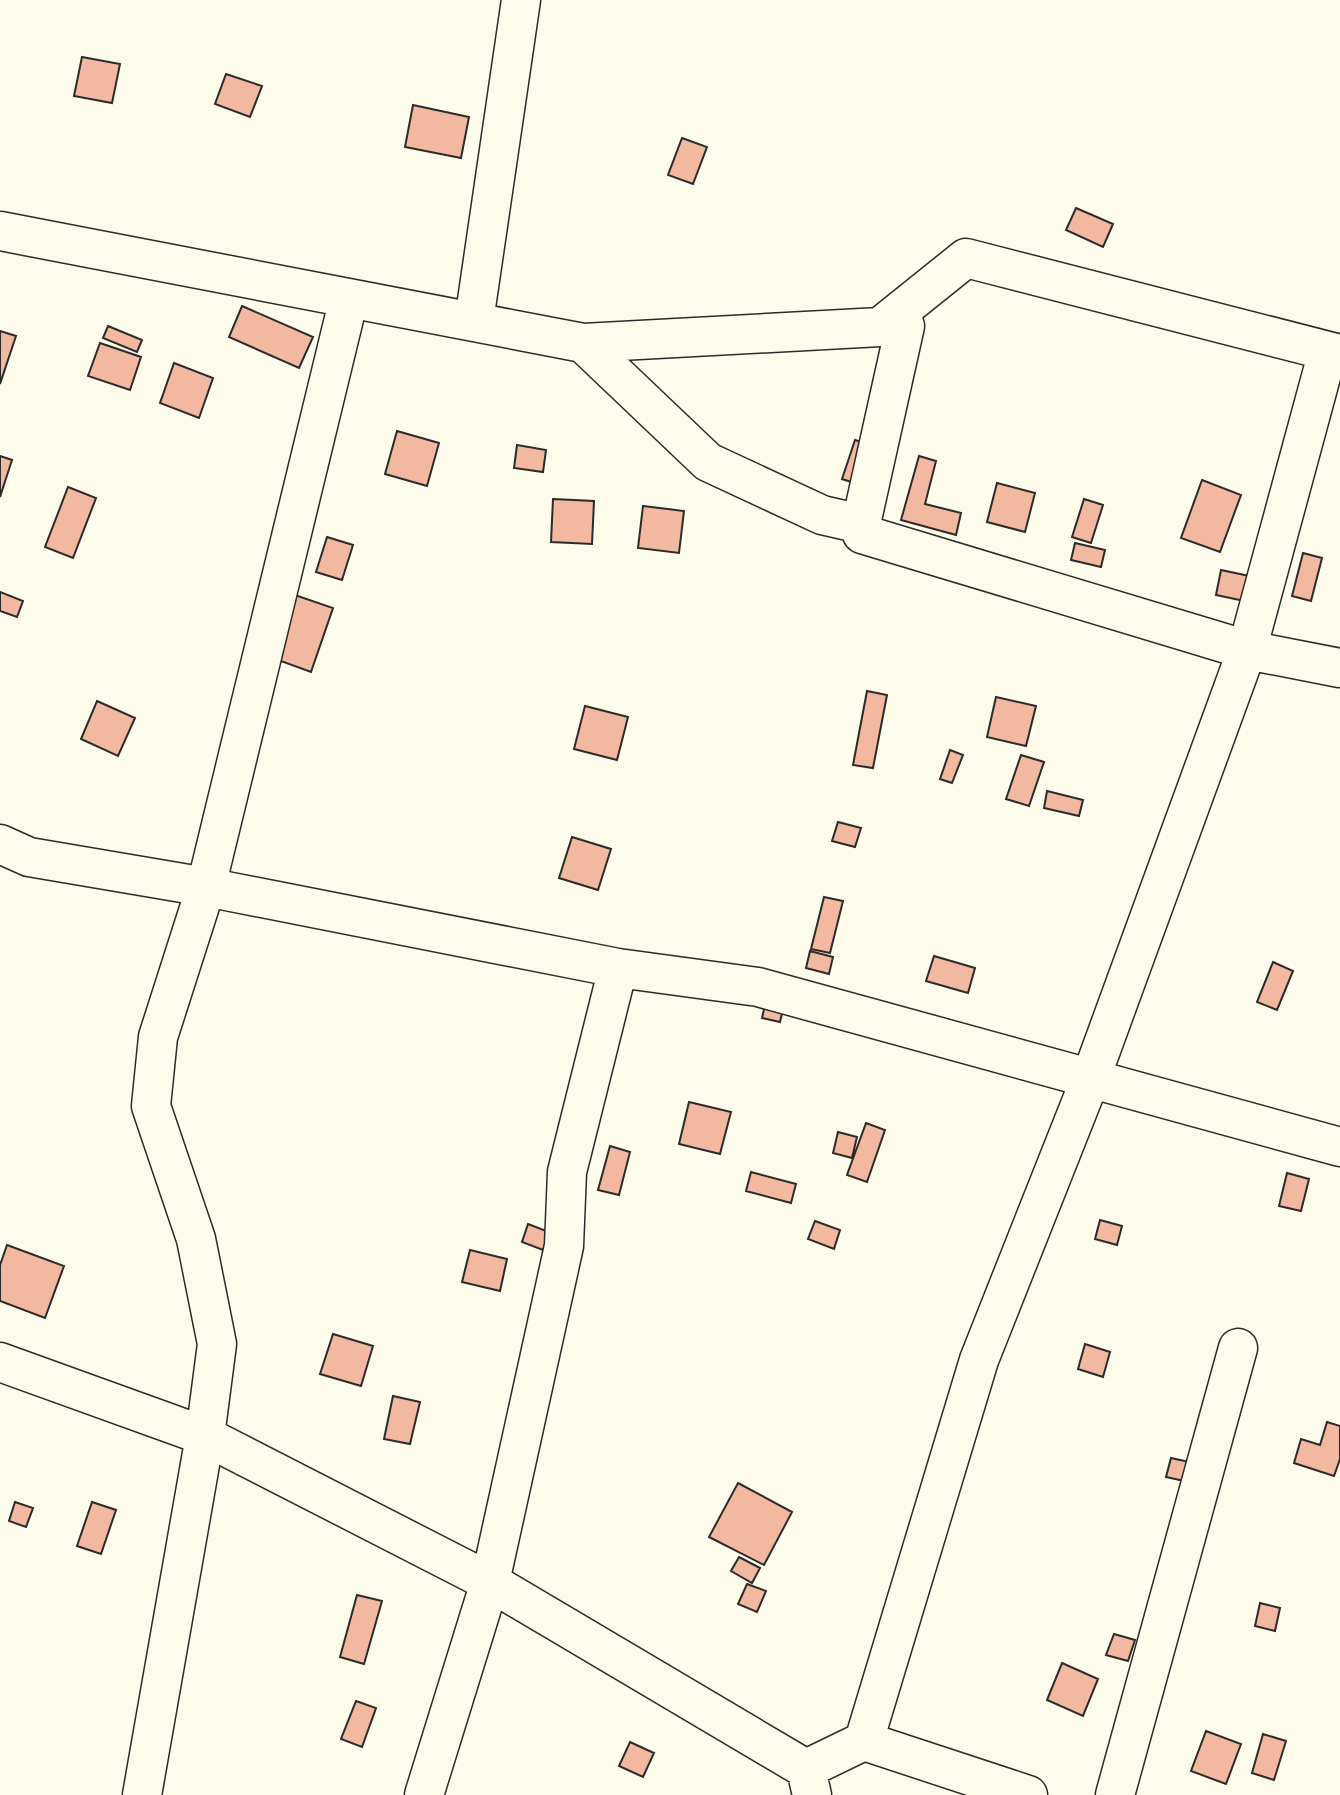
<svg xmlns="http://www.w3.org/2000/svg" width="1340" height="1795" viewBox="0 0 1340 1795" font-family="Cabin,sans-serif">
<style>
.building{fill:#f2b8a0;stroke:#2b2b2b;stroke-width:2}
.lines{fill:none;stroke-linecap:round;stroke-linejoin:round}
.minor-casing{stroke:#2b2b2b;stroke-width:41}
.minor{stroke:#fdfbea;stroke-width:38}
</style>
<rect width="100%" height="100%" fill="#fdfbea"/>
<path class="building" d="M82 57 120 64 112 103 74 96Z
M226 74 262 86 250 117 215 104Z
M413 105 469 117 461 158 405 147Z
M682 138 707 147 693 184 668 175Z
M1076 208 1113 224 1103 247 1066 230Z
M242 306 313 337 299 368 229 337Z
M108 326 142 340 137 352 103 338Z
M0 331 16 336 0 384Z
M100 343 141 357 130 390 88 376Z
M174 363 213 378 199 418 160 403Z
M397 431 439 443 427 486 385 474Z
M855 440 877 447 864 486 842 479Z
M517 445 546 450 543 472 514 468Z
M0 456 12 460 0 497Z
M919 456 936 461 925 504 961 513 956 535 901 520Z
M1202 480 1241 495 1220 552 1181 538Z
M997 483 1035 493 1025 532 987 522Z
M68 487 96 498 73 558 45 547Z
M553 499 594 501 592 544 551 542Z
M1084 499 1103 505 1091 543 1072 537Z
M643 506 684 511 679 553 638 548Z
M327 537 353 545 342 580 316 572Z
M1075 543 1105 550 1101 567 1071 560Z
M1303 553 1322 558 1311 601 1292 596Z
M1221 570 1259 578 1254 603 1216 595Z
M0 592 23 601 17 617 0 611Z
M289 593 333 608 311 672 267 656Z
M867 691 887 695 873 768 853 765Z
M996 697 1036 706 1026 746 987 737Z
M97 701 135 718 118 756 81 739Z
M585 706 628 717 617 760 574 749Z
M950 750 963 755 952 783 940 779Z
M1021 755 1044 762 1029 806 1006 799Z
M1047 791 1083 800 1079 816 1044 808Z
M838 822 861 828 855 847 832 841Z
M572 837 611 849 598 890 559 878Z
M824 897 843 901 830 953 811 949Z
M810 951 833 957 829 974 806 968Z
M934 956 975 968 968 993 926 981Z
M1273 962 1293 971 1277 1010 1257 1002Z
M767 996 785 1001 780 1022 762 1018Z
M689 1102 731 1112 720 1154 679 1144Z
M866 1123 885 1130 867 1182 847 1175Z
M838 1132 857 1137 852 1158 833 1153Z
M610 1146 630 1152 619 1195 598 1190Z
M751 1172 796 1184 791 1203 746 1191Z
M1287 1173 1309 1179 1301 1211 1279 1206Z
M1100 1220 1122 1226 1117 1245 1095 1239Z
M815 1221 840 1230 834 1249 808 1239Z
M528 1224 549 1232 543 1250 522 1242Z
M7 1245 64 1266 45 1318 0 1301V1265Z
M470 1250 507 1259 500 1291 462 1282Z
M333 1334 373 1346 361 1386 320 1374Z
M1085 1344 1110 1352 1103 1377 1078 1369Z
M393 1396 420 1402 410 1444 384 1439Z
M1327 1422 1340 1426V1459L1334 1476 1294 1463 1301 1439 1320 1445Z
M1171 1458 1194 1463 1189 1482 1166 1477Z
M738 1483 792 1512 764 1565 709 1537Z
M15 1502 33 1508 26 1527 9 1521Z
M92 1502 116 1510 101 1554 77 1546Z
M739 1557 760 1568 752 1583 731 1571Z
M747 1584 766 1591 757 1612 738 1604Z
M357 1595 382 1601 364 1664 340 1657Z
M1260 1603 1280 1608 1275 1631 1255 1626Z
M1114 1634 1135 1640 1128 1661 1106 1655Z
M1062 1663 1098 1679 1083 1716 1047 1700Z
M356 1701 376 1708 362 1747 341 1739Z
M1206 1731 1241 1744 1226 1784 1191 1771Z
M1263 1734 1286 1741 1274 1780 1252 1773Z
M630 1742 654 1753 643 1777 619 1766Z"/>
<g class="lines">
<defs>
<path id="minor" d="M0 231 583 343 880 327 966 258 1340 354
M474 321 521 0
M880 327 905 326 861 524 862 534 1247 650 1340 668
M583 343 708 462 822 515 861 524
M0 844 29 857 206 887 618 968 758 987 1340 1147
M0 1362 205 1436 490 1582 806 1769 812 1795
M864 1741 979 1360 1090 1080 1247 650 1328 351
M806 1769 864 1741 1028 1795
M142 1795 205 1436 217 1344 196 1239 151 1106 158 1037 206 887 349 298
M424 1795 490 1582 564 1246 567 1172 618 968
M1115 1795 1238 1348"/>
</defs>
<use href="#minor" class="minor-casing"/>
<use href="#minor" class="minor"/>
</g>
</svg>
